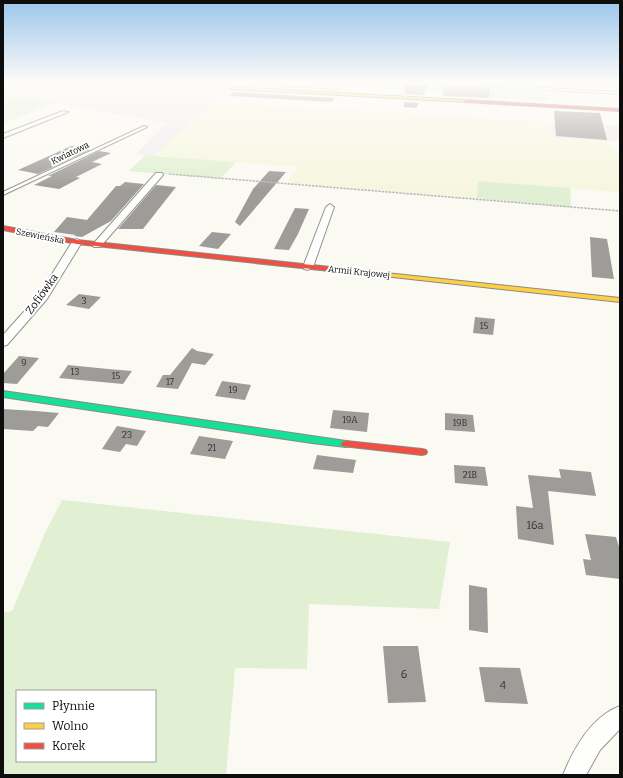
<svg xmlns="http://www.w3.org/2000/svg" width="623" height="778" viewBox="0 0 623 778" font-family="Bitter,serif">
<style>
.industrial{fill:#f2ecef}
.farmland{fill:#f6f6df}
.green{fill:#e1efd3;fill-rule:evenodd}
.building{fill:#9d9c98}
.lines{fill:none;stroke-linecap:round;stroke-linejoin:round}
.lane-casing{stroke:#949390;stroke-width:2}
.street-casing{stroke:#949390;stroke-width:2}
.fast-casing{stroke:#8a8a87;stroke-width:2}
.slow-casing{stroke:#8a8a87;stroke-width:2}
.jam-casing{stroke:#8a8a87;stroke-width:2}
.path-far1{stroke:#b8b8b6;stroke-width:1;stroke-dasharray:2 1;stroke-linecap:butt}
.path{stroke:#b8b8b6;stroke-width:1.5;stroke-dasharray:2.5 1;stroke-linecap:butt}
.lane{fill:#fefefd;fill-rule:evenodd}
.street{fill:#fefefd;fill-rule:evenodd}
.fast{fill:#16e098;fill-rule:evenodd}
.slow{fill:#ffcf43;fill-rule:evenodd}
.jam{fill:#f24e42;fill-rule:evenodd}
.labels{text-anchor:middle;dominant-baseline:central;stroke-width:4;stroke-linejoin:round;paint-order:stroke}
.far-street-label{font-size:9px;fill:#0d0d0d;stroke:#fff}
.number-label{font-size:9px;fill:#313130}
.street-label{font-size:11px;fill:#0d0d0d;stroke:#fff}
.near-number-label{font-size:11px;fill:#313130}
</style>
<rect width="100%" height="100%" fill="#faf9f2"/>
<path class="industrial" d="M3 82H238L153 156 136 154 166 123 3 93Z
M551 122 620 126V142L554 138Z"/>
<path class="farmland" d="M217 102 551 122 554 138 609 142 612 150H620V192L479 181 477 198 287 183 298 167 153 156Z"/>
<path class="green" d="M265 82H399L545 92 548 101 473 97V94Z
M3 93 57 103 3 123Z
M145 155 153 156 236 162 220 179 129 171Z
M478 181 570 188 571 207 477 198Z
M62 500 450 542 439 609 309 604 307 669 235 668 226 775H3V613L12 611 46 531ZM17 691H155V761H17Z"/>
<path class="building" d="M405 82 407 84 428 85 423 95 405 94Z
M242 84 310 87 341 89 340 90 241 85Z
M443 86 490 88 489 98 443 96Z
M234 92 335 98 332 102 229 96Z
M404 102 419 103 416 108 404 107Z
M554 111 600 113 607 140 556 136Z
M71 146 90 150 38 174 18 170Z
M99 151 111 153 92 162 102 164 76 177 80 178 59 189 34 185 52 176H48Z
M269 171 286 172 240 226 235 222 253 189Z
M125 182 144 184 111 221 82 237 74 236 76 235 54 232 67 217 87 220 116 186H120Z
M156 185 176 187 143 229H118Z
M295 208 309 209 298 234 289 250 274 249Z
M212 232 231 234 218 249 199 246Z
M590 237 607 239 614 279 592 277Z
M79 294 101 297 89 309 66 305Z
M475 317 495 319 493 335 473 333Z
M192 348 197 351 214 354 205 365 192 363 178 389 156 387 163 375H170Z
M19 356 39 358 17 384 3 383V374Z
M68 365 108 369 132 371 123 384 59 378Z
M222 381 251 385 245 400 215 396Z
M3 409 36 411 59 413 48 427 38 426 33 431 3 429Z
M333 410 369 413 367 432 330 428Z
M445 413 473 415 475 432 445 430Z
M117 426 146 431 137 446 126 444 120 452 102 449Z
M199 436 233 441 225 459 190 454Z
M317 455 356 460 353 473 313 469Z
M454 465 485 467 488 486 455 483Z
M559 469 591 472 596 496 548 491 554 545 518 539 516 506 533 508 528 475 561 478Z
M585 534 616 537 620 550V579L586 575 583 559 591 560Z
M469 585 487 588 488 633 469 630Z
M383 646H418L426 702 388 703Z
M479 667 520 668 528 704 485 702Z"/>
<g class="lines">
<defs>
<path id="lane" d="M434 82 620 92V94L407 82Z
M144 126 147 127 3 195V192Z"/>
<path id="street" d="M63 111 68 112 3 138V134Z
M156 173H162L163 175 100 247H94L92 245 94 243Z
M330 204 334 207 313 267 308 270 304 269 303 267 326 207Z
M77 239 82 242 47 299 7 345 3 346V335L39 295 72 242Z
M620 706V729L600 750 586 775H563C574 748 591 717 620 706Z"/>
<path id="fast" d="M3 391 346 441 350 442 351 444 350 446 346 447 312 443 3 397Z"/>
<path id="slow" d="M231 87 465 100 467 101 465 102 230 89Z
M349 269 620 298V302L347 272 346 271Z"/>
<path id="jam" d="M465 100 620 109V111L464 102Z
M3 226 77 240 349 269 352 271 349 273 77 244 3 230Z
M346 441 422 449 426 450 427 452 426 454 422 455 342 446 341 444 342 442Z"/>
</defs>
<use href="#lane" class="lane-casing"/>
<use href="#street" class="street-casing"/>
<use href="#fast" class="fast-casing"/>
<use href="#slow" class="slow-casing"/>
<use href="#jam" class="jam-casing"/>
<path class="path-far1" d="M3 105 12 107"/>
<path class="path" d="M169 174 620 211"/>
<use href="#lane" class="lane"/>
<use href="#street" class="street"/>
<use href="#fast" class="fast"/>
<use href="#slow" class="slow"/>
<use href="#jam" class="jam"/>
</g>
<linearGradient id="sky" x2="0" y2="1"><stop stop-color="#9cc6ec"/><stop offset="0.43" stop-color="#fdfcf9"/><stop offset="1" stop-color="#fdfcf9" stop-opacity="0"/></linearGradient>
<rect width="623" height="191" fill="url(#sky)"/>
<g class="labels">
<g class="far-street-label">
<text transform="translate(70 153) rotate(-26)">Kwiatowa</text>
<text transform="translate(40 236) rotate(11)">Szewieńska</text>
<text transform="translate(359 272) rotate(6)">Armii Krajowej</text>
</g>
<g class="number-label">
<text x="84" y="301">3</text>
<text x="484" y="326">15</text>
<text x="24" y="363">9</text>
<text x="75" y="372">13</text>
<text x="116" y="376">15</text>
<text x="170" y="382">17</text>
<text x="233" y="390">19</text>
<text x="350" y="420">19A</text>
<text x="460" y="423">19B</text>
<text x="127" y="435">23</text>
<text x="212" y="448">21</text>
<text x="470" y="475">21B</text>
</g>
<g class="street-label">
<text transform="translate(42 294) rotate(-54)">Zofiówka</text>
</g>
<g class="near-number-label">
<text x="535" y="525">16a</text>
<text x="404" y="674">6</text>
<text x="503" y="685">4</text>
</g>
</g>
<rect width="623" height="778" fill="none" stroke="#0d0d0d" stroke-width="8"/>
<rect x="16" y="690" width="140" height="72" fill="#ffffff" stroke="#9e9e9e"/>
<rect x="24" y="703" width="20" height="6" fill="#16e098" stroke="#9e9e9e"/>
<text x="52" y="710" font-size="12" fill="#0d0d0d">Płynnie</text>
<rect x="24" y="723" width="20" height="6" fill="#ffcf43" stroke="#9e9e9e"/>
<text x="52" y="730" font-size="12" fill="#0d0d0d">Wolno</text>
<rect x="24" y="743" width="20" height="6" fill="#f24e42" stroke="#9e9e9e"/>
<text x="52" y="750" font-size="12" fill="#0d0d0d">Korek</text>
</svg>
